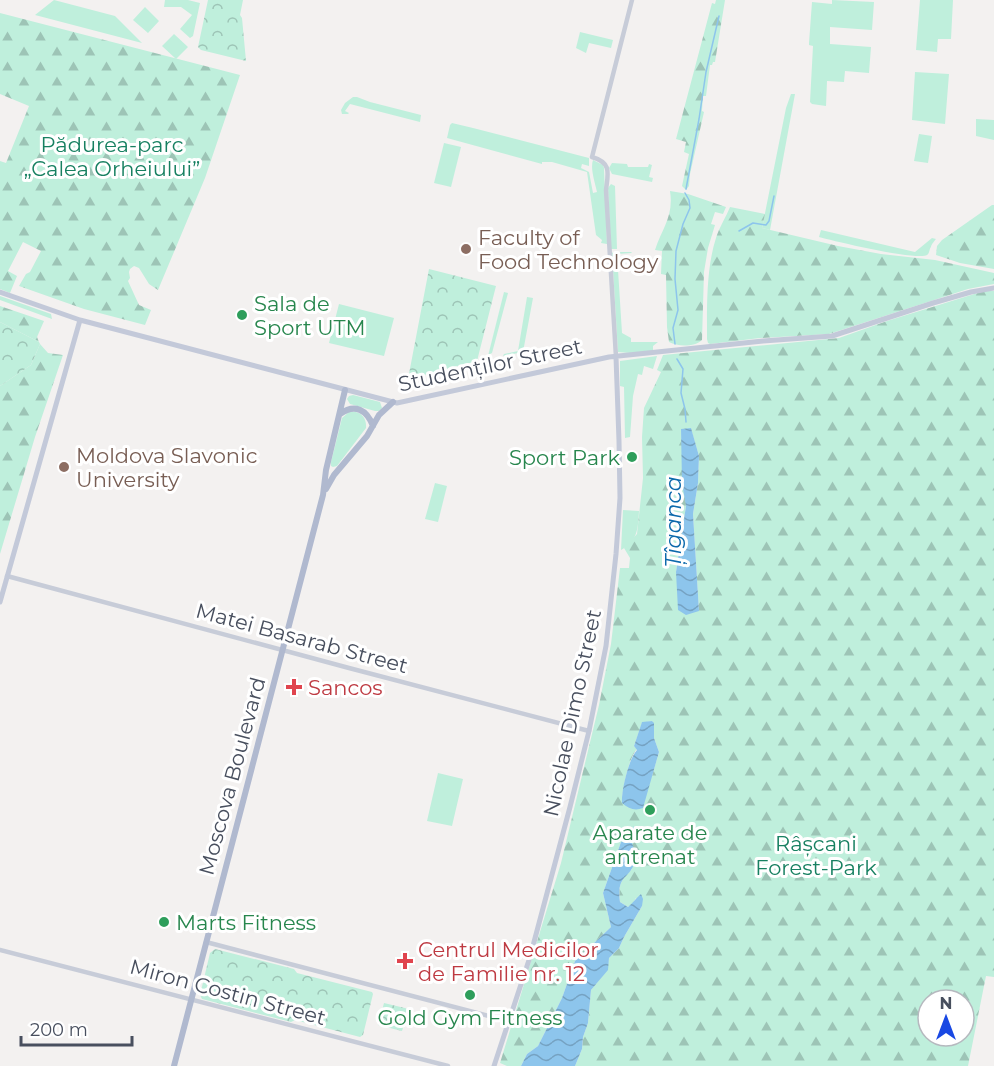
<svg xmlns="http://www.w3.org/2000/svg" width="994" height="1066" viewBox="0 0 994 1066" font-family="Montserrat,sans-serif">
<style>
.green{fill:#bfefdc}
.forest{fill:url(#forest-firs);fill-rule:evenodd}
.park{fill:url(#park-crowns)}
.water{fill:url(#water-waves)}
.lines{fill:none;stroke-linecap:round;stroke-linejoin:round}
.stream{stroke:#8dc5ec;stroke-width:1.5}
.tertiary{stroke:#c7ccd8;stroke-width:4.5}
.secondary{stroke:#c3c9d9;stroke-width:5}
.primary{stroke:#b0b9cf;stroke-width:6}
.education-dot{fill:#8d6e63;stroke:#fff;stroke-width:2}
.leisure-dot{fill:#2e9e5b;stroke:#fff;stroke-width:2}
.health-dot{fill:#e0444e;stroke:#fff;stroke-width:2}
.labels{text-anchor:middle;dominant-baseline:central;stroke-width:6;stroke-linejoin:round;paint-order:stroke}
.park-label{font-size:21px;fill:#178061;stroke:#fff}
.education-label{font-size:21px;fill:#785e54;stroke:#fff;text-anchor:start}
.leisure-label{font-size:21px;fill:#27864d;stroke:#fff;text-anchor:start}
.street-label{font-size:21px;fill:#484f5e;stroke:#fff}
.health-label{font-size:21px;fill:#be3a42;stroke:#fff;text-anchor:start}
.water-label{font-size:22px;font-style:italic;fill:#0d6aac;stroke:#fff}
</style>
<defs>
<pattern id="forest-firs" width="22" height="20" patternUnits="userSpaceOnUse" patternTransform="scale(1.5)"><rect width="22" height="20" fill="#bfefdc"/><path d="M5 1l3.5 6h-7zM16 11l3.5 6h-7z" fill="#9dc4b6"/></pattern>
<pattern id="park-crowns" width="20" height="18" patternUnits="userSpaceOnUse" patternTransform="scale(1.5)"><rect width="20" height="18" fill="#bfefdc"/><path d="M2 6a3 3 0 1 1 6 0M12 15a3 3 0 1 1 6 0" fill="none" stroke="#9dc4b6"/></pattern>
<pattern id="water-waves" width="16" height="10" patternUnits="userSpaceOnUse" patternTransform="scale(1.5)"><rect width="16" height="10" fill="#8dc5ec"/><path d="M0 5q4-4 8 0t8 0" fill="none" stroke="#75a2c2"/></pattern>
</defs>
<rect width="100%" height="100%" fill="#f3f1f0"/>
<path class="green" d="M54 0 115 16 142 43 35 15Z
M165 0H188L200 3 193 36 190 38 180 29 192 15 181 7H164Z
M832 0 874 2 872 30 830 27V44L871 47 869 73 845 71 844 82 827 81 826 106 812 104 810 102 813 46 809 45V43L812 2 832 4Z
M920 0H953L951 39H938L937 52 916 50Z
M145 7 159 21 148 33 133 20Z
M580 32 613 40 611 48 589 43 586 53 576 48Z
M174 34 188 47 176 59 162 46Z
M915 72 949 74 945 124 912 120Z
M791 94H795L770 230 762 228 786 108Z
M353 97H357L370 102 421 115 420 122 350 104 345 111 349 113 348 114H342L341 110 345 103Z
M976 119 994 120V140L976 136Z
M452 123 473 128 589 158V166L582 164 581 168 589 172 593 193 597 192C595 182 590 169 593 160L603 165 604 168 607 244 601 243 602 240 596 235 587 172 552 162H542V164L447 138 450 125Z
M919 134 932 136 928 163 914 161Z
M444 143 461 147 451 187 434 183Z
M612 163 627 164 628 167H648L649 164 652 165 649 177 653 178 652 182 612 174 609 168Z
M611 184 615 186 617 249H611L608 188Z
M821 230 915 252 932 238 936 239C935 240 931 245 931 247 929 249 930 253 927 255 918 261 833 241 819 237Z
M614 252H631L632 253 617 254 622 333 631 338V342H658L653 346V351L630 353 618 352 612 253Z
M504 292 508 293 492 353 490 354 489 360H487Z
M0 296 51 314 52 319 0 300Z
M527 297 533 298 523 352 503 356 504 354 518 351Z
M339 304 394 318 384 356 329 343Z
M657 356 653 369 644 366 642 375 638 374 633 396 630 437 625 438 624 387 620 386V361Z
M353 395 380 402 382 408 379 411H375L350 404 347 399 349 396Z
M349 412C360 410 367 417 366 428L337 466 333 467 331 466V462L342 418Z
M435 483 447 486 438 522 425 519Z
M623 510 639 511C638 528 638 541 621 550Z
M438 773 463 779 452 826 427 821Z"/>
<path class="forest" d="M716 0H725L715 62H713L712 65H710L706 96H703L702 111 704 112 690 174 689 186 686 190 682 186 689 154 684 152 686 142 676 139 712 3 715 4Z
M0 13 240 75 205 178 158 290 149 284 139 268 134 266 130 269 129 272 130 278 128 281 139 305 151 310 145 325 84 309 19 286 26 274 30 272 41 251 23 242 8 271 17 276 10 293 0 289V161L6 163 29 106 0 94Z
M670 191 688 194 726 207 723 214 715 212 711 224 715 225 708 248 704 272 702 340C695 347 678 347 669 342L667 327 666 275 661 274 662 251 655 250C662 228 674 216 670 191Z
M992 205H994V269L960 263 936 255 937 246 942 240Z
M730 207 765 214 762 228 838 246 881 254 935 260 994 273V284L968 289 829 334 760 338 710 344 708 343 707 339C707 307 706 269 716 238 719 228 726 217 730 207Z
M984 291H994V977L986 976 968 1066H575L582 1049 583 1037 588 1023 591 990 607 970 609 958 619 948 624 937 642 906 636 898 633 903 628 907 620 902C618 885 620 881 632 869L628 839 621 842 603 893 611 927 575 961 562 998 538 1046 527 1054 521 1066H507L500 1063 561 863 599 705 611 644 620 568H629L630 558 624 548 637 534 643 478 642 437 644 408 661 372 657 370 663 355 839 338 887 321ZM681 429H691L699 456 698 483 693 514 699 611 676 572 686 506ZM652 721 654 724V738L659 752 652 776 622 799C623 787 629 757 637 749L634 746 642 723ZM928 1000H964V1036H928Z
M0 306 44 321 37 337 39 342 0 322Z
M40 344 48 353 63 355 35 437 0 554V386L31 365Z"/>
<path class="park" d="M208 0H243L240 15 242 18 246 61 201 50 198 47Z
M429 269 496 286 477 361 424 375 422 377 408 379Z
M0 322 39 342 40 344 31 365 0 386Z
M215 949 294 969 297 973 372 992 373 994 363 1035 360 1037 295 1020 291 1022 202 999 200 995 210 953Z
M384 1003 409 1009 402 1031 378 1025Z"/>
<path class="water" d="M691 428 699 456 698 483 693 514 699 611 686 615 678 610 676 572 686 506 682 483 681 429Z
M652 721 654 723V738L659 752 643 808C635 811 629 809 622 803 621 791 629 758 637 750L634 746 642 722Z
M634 826 636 836 631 840C633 846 636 854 635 860 631 880 616 873 620 902L628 907C633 903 636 898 641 894L643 899 642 906 624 937 619 948 609 958 608 970 591 990 588 1023 583 1037 582 1049 575 1066H521L527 1054 538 1046 562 998 575 961 611 927 603 893 621 842 628 839Z"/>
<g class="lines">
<path class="stream" d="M686 189 699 119 706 72 719 16
M739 231 753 223 766 225 769 221 774 196
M675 344 673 328 678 310 675 279 676 251 683 224 690 208 689 200 685 193
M677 359 683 369 681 393 685 409 686 422"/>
<path class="tertiary" d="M616 357 606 190C608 173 612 163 592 157L632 0
M7 576 349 668 589 731
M206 942 508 1021
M0 950 448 1066"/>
<path class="secondary" d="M0 292 80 320 397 403 609 357 763 341 832 336 933 303 971 292 994 288
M0 602 80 320
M494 1066 530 957 570 807 589 731 606 646 616 554 620 498 619 441 616 357"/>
<path class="primary" d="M340 414C355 403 367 410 373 426
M326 489 334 475 367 436 379 415 393 402
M174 1066 323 495 326 470 345 390"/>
</g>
<g class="education-dot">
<circle cx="466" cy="249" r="6"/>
<circle cx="64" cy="467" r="6"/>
</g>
<g class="leisure-dot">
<circle cx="242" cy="315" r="6"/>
<circle cx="632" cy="457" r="6"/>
<circle cx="650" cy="810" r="6"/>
<circle cx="164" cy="922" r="6"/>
<circle cx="470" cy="995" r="6"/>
</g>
<g class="health-dot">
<path d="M291 678h6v6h6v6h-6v6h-6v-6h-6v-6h6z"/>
<path d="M402 952h6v6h6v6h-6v6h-6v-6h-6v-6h6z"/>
</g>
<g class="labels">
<g class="park-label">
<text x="112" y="144">Pădurea-parc<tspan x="112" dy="24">„Calea Orheiului”</tspan></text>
<text x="816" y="843">Râșcani<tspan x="816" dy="24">Forest-Park</tspan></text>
</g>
<g class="education-label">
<text x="478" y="237">Faculty of<tspan x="478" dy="24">Food Technology</tspan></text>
<text x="76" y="455">Moldova Slavonic<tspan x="76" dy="24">University</tspan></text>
</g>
<g class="leisure-label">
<text x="254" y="303">Sala de<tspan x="254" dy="24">Sport UTM</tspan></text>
<text x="620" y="457" text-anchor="end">Sport Park</text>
<text x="650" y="832" text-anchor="middle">Aparate de<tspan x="650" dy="24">antrenat</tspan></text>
<text x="176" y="922">Marts Fitness</text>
<text x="470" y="1017" text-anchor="middle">Gold Gym Fitness</text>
</g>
<g class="street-label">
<text transform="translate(490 365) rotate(-12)">Studenților Street</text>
<text transform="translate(302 638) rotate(15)">Matei Basarab Street</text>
<text transform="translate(572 713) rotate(-78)">Nicolae Dimo Street</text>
<text transform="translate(232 776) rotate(-75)">Moscova Boulevard</text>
<text transform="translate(228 992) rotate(15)">Miron Costin Street</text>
</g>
<g class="health-label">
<text x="308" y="687">Sancos</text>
<text x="418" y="949">Centrul Medicilor<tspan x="418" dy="24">de Familie nr. 12</tspan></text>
</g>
<g class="water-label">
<text transform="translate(673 522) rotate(-90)">Țîganca</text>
</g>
</g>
<g transform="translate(946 1018)"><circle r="28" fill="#ffffff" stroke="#b6b9bf" stroke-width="1.5"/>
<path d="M0-4.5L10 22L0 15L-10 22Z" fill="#1948e3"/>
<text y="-9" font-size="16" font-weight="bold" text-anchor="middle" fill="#484f5e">N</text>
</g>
<path d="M21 1036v9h111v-9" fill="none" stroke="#484f5e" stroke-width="3"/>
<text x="30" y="1036" font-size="18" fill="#484f5e" stroke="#ffffff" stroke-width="4.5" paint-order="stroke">200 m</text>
</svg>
